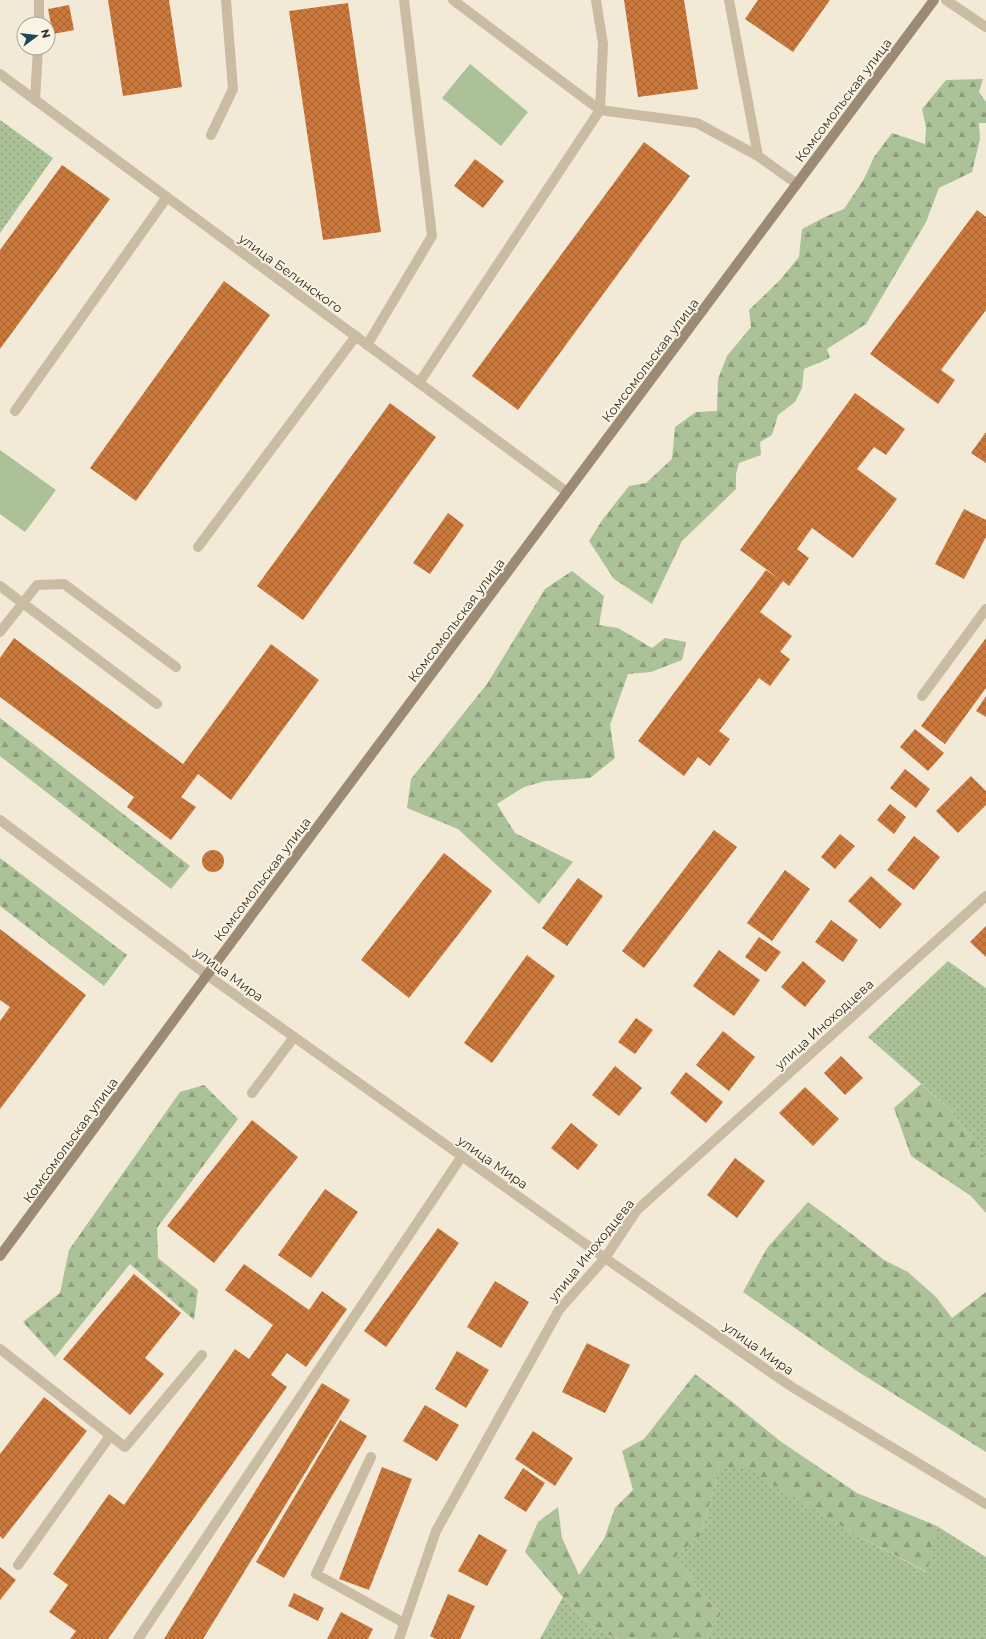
<svg xmlns="http://www.w3.org/2000/svg" width="986" height="1639" viewBox="0 0 986 1639" font-family="Montserrat,sans-serif">
<style>
.grass{fill:url(#grass-dots)}
.forest{fill:url(#forest-firs)}
.park{fill:#abc197}
.building{fill:url(#building-cross-hatch)}
.lines{fill:none;stroke-linecap:round;stroke-linejoin:round}
.service{stroke:#cabba3;stroke-width:10}
.minor{stroke:#cabba3;stroke-width:10}
.tertiary{stroke:#cabba3;stroke-width:10}
.secondary{stroke:#9d8a74;stroke-width:10}
.labels{text-anchor:middle;dominant-baseline:central;stroke-width:4;stroke-linejoin:round;paint-order:stroke}
.street-label{font-size:13px;fill:#342d25;stroke:#f9f3e3}
</style>
<defs>
<pattern id="grass-dots" width="8" height="8" patternUnits="userSpaceOnUse"><rect width="8" height="8" fill="#abc197"/><path d="M2 2h.1M6 6h.1" fill="none" stroke="#8c9d7b" stroke-width="1.8" stroke-linecap="round"/></pattern>
<pattern id="forest-firs" width="22" height="20" patternUnits="userSpaceOnUse"><rect width="22" height="20" fill="#abc197"/><path d="M5 1l3.5 6h-7zM16 11l3.5 6h-7z" fill="#8c9d7b"/></pattern>
<pattern id="building-cross-hatch" width="8" height="8" patternUnits="userSpaceOnUse"><rect width="8" height="8" fill="#ca783c"/><path d="M0 0l8 8M0 8l8-8" fill="none" stroke="#a56332"/></pattern>
</defs>
<rect width="100%" height="100%" fill="#f2ead7"/>
<path class="grass" d="M0 120 53 158 0 233Z
M948 961 986 988V1160L951 1110 868 1037Z
M720 1468H748L853 1533 926 1572 937 1526 986 1557V1639H707L721 1613 700 1592 676 1556 700 1536Z
M563 1597 594 1628 618 1639H540Z"/>
<path class="forest" d="M983 79 979 92 986 102V123H979L980 139 972 172 939 188 926 222 866 324 827 349 830 358 804 369 802 388 795 402 778 415 772 435 760 442 761 455 739 463 736 474V489L682 541 652 604 614 579 589 541 603 519 629 486 646 483 672 459 675 427 696 412 717 411 718 379 727 356 751 327 749 310 780 280 799 257 802 229 827 216 844 209 864 179 874 157 892 133 925 144 926 127 922 109 946 80Z
M572 571 604 596 599 625 618 628 652 648 665 638 686 642 682 660 651 672 628 674 610 725 615 758 590 778 545 781 524 787 497 804 515 833 573 862 539 904 458 829 407 808 411 779 487 684 545 589Z
M0 718 190 866 171 889 0 756Z
M0 858 127 955 104 986 0 906Z
M921 1084 951 1110 986 1160V1213L971 1196 911 1156 894 1108Z
M204 1085 238 1119 157 1228 158 1258 198 1290 194 1320 130 1264 55 1357 23 1322 60 1293 69 1250 180 1092Z
M808 1202 853 1235 884 1260 908 1272 936 1297 952 1318 986 1292V1452L857 1371 743 1292 767 1248Z
M695 1374 731 1401 780 1441 857 1493 937 1526 927 1572 853 1533 748 1469 720 1468 700 1536 676 1556 700 1592 721 1613 707 1639H618L594 1628 563 1597 525 1552 538 1522 558 1507 562 1538 579 1575 604 1539 615 1508 633 1490 622 1451 644 1439Z"/>
<path class="park" d="M470 64 528 112 501 146 442 98Z
M0 450 56 490 25 532 0 514Z"/>
<path class="building" d="M108 0H169L182 87 123 96Z
M624 0H684L698 89 638 97Z
M758 0H830L793 52 745 19Z
M348 3 381 232 323 240 289 11Z
M69 5 74 30 53 34 48 9Z
M644 142 690 176 518 410 472 376Z
M475 159 504 181 483 208 454 186Z
M62 165 110 199 0 349V250Z
M977 210 986 217V310L941 370 955 380 938 404 870 354Z
M224 281 270 315 136 501 90 468Z
M855 393 905 429 886 455 874 447 857 469 897 499 853 558 812 528 797 549 809 558 789 586 783 581 760 612 792 636 780 652 790 659 770 686 759 678 719 731 730 739 710 766 698 757 684 776 638 741 766 570 781 580 740 550Z
M390 403 436 437 303 620 257 586Z
M986 432V463L971 453Z
M964 509 986 520V537L964 579 935 564Z
M448 513 464 525 430 574 413 563Z
M14 638 183 764 271 644 319 680 231 800 198 774 181 797 196 807 171 840 127 807 134 797 0 697V658Z
M986 638V688L945 744 921 726Z
M986 696V717L976 711Z
M915 729 944 753 928 771 900 747Z
M905 769 930 789 916 808 890 788Z
M971 776 986 791V805L958 833 936 811Z
M890 804 906 817 894 834 877 820Z
M714 830 737 847 644 968 622 951Z
M840 834 855 846 835 869 821 857Z
M914 836 940 857 914 890 887 870Z
M202 861a11 11 0 1 1 22 0a11 11 0 1 1-22 0Z
M444 853 492 891 409 998 361 960Z
M785 870 810 889 772 941 747 923Z
M871 876 902 904 880 929 848 901Z
M578 878 603 896 567 946 542 928Z
M831 920 858 940 843 962 815 942Z
M986 926V957L970 942Z
M0 929 86 995 0 1109V1021L10 1007 0 1000Z
M759 937 781 952 766 972 745 957Z
M719 950 760 980 734 1016 693 986Z
M527 955 555 976 492 1063 464 1043Z
M803 961 826 981 805 1007 781 987Z
M636 1018 653 1030 635 1054 618 1042Z
M723 1031 755 1057 729 1091 696 1065Z
M841 1056 863 1078 845 1095 824 1073Z
M615 1066 642 1088 619 1116 592 1095Z
M686 1072 723 1102 706 1123 670 1093Z
M805 1087 839 1119 813 1146 779 1113Z
M252 1120 298 1157 214 1263 167 1226Z
M571 1123 598 1145 578 1170 551 1148Z
M735 1158 765 1181 737 1218 707 1195Z
M325 1189 358 1212 311 1278 278 1255Z
M438 1228 459 1243 386 1347 364 1331Z
M244 1264 309 1310 322 1291 347 1309 306 1367 287 1353 271 1375 287 1387 108 1639H70L76 1631 49 1612 68 1585 53 1574 109 1494 124 1505 235 1349 249 1359 273 1325 225 1290Z
M134 1274 181 1313 145 1358 164 1374 130 1415 63 1359Z
M495 1281 529 1302 501 1348 467 1327Z
M587 1343 630 1365 605 1413 562 1392Z
M457 1351 489 1370 466 1408 435 1389Z
M322 1383 350 1400 203 1639H164Z
M44 1397 87 1431 3 1539 0 1536V1454Z
M425 1405 459 1425 437 1461 403 1441Z
M340 1420 367 1436 284 1578 256 1562Z
M533 1431 573 1458 555 1486 515 1459Z
M382 1467 412 1479 369 1590 339 1579Z
M523 1468 545 1483 526 1512 504 1498Z
M479 1534 507 1550 487 1586 458 1571Z
M0 1567 16 1580 0 1600Z
M294 1593 324 1608 318 1621 288 1606Z
M448 1594 475 1606 460 1639H436L430 1636Z
M341 1612 373 1629 368 1639H327Z"/>
<g class="lines">
<path class="service" d="M39 0V24
M729 0 758 156
M946 0 986 27
M35 100 38 48
M211 135 233 89 226 0
M367 345 432 236 404 0
M419 383 600 110 603 44 596 0
M15 411 167 197
M198 547 356 336
M0 586 157 704
M0 632 37 585 64 584 176 667
M922 696 986 609
M252 1093 294 1037
M0 1349 125 1447 202 1355
M371 1457 316 1574 404 1623
M18 1565 110 1436
M138 1639 462 1156"/>
<path class="minor" d="M453 0 600 110 697 123 758 156 797 184
M0 74 567 492
M399 1639 436 1531 559 1310 605 1258 637 1210 986 896"/>
<path class="tertiary" d="M0 820 207 975 605 1258 792 1387 986 1504"/>
<path class="secondary" d="M0 1256 207 975 934 0"/>
</g>
<g class="labels">
<g class="street-label">
<text transform="translate(843 100) rotate(-53)">Комсомольская улица</text>
<text transform="translate(291 273) rotate(36)">улица Белинского</text>
<text transform="translate(650 360) rotate(-53)">Комсомольская улица</text>
<text transform="translate(456 620) rotate(-53)">Комсомольская улица</text>
<text transform="translate(262 879) rotate(-53)">Комсомольская улица</text>
<text transform="translate(229 974) rotate(36)">улица Мира</text>
<text transform="translate(824 1024) rotate(-42)">улица Иноходцева</text>
<text transform="translate(70 1140) rotate(-54)">Комсомольская улица</text>
<text transform="translate(493 1162) rotate(35)">улица Мира</text>
<text transform="translate(591 1250) rotate(-51)">улица Иноходцева</text>
<text transform="translate(759 1348) rotate(35)">улица Мира</text>
</g>
</g>
<g transform="translate(36 36) rotate(75)"><circle r="19" fill="#f9f3e3" stroke="#aaa497"/>
<path d="M0-3L7 15L0 10L-7 15Z" fill="#1a4857"/>
<text y="-6" font-size="11" font-weight="bold" text-anchor="middle" fill="#342d25">N</text>
</g>
</svg>
